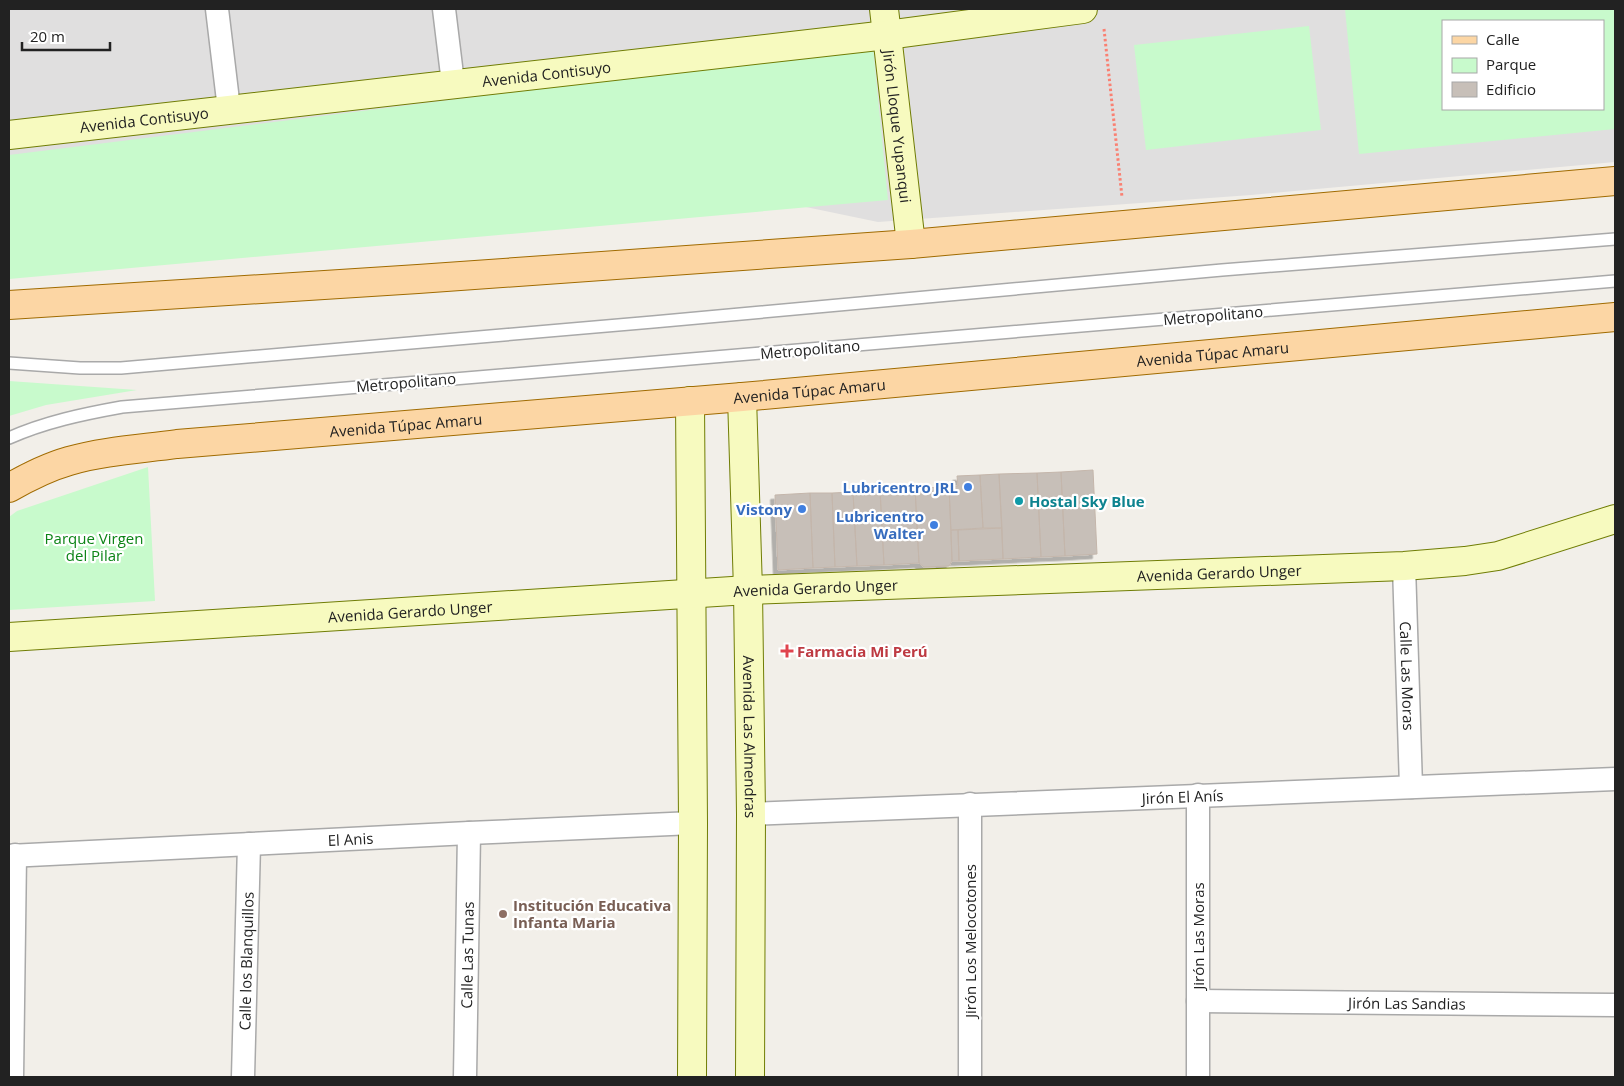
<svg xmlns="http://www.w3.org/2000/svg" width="1624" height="1086" viewBox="0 0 1624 1086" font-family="'Open Sans',sans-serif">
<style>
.residential{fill:#e0dfdf;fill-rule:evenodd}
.park{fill:#c8facc;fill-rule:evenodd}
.building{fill:#c7bfb8;stroke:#c4b6ab;filter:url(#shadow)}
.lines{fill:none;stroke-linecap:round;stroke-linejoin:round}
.lane-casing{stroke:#a9a9a9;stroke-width:14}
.street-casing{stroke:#a9a9a9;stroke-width:25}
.secondary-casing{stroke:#707d05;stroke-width:30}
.primary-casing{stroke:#a06b00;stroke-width:30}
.path{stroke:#fa8072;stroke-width:3;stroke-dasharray:2.5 2.5;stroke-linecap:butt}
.lane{stroke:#fff;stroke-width:11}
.street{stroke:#fff;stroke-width:22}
.secondary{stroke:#f7fabf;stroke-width:28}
.primary{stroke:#fcd6a4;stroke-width:28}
.shop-dot{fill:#3f7fe0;stroke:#fff;stroke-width:2}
.culture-dot{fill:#0f9aa8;stroke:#fff;stroke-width:2}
.health-dot{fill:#e0444e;stroke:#fff;stroke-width:2}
.education-dot{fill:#8d6e63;stroke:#fff;stroke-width:2}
.labels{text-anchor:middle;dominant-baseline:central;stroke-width:4.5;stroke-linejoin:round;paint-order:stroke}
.street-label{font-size:15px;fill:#222;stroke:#fff}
.shop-label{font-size:15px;font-weight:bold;fill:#366cbe;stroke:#fff;text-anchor:end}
.culture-label{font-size:15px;font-weight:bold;fill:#0d838f;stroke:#fff;text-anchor:start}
.park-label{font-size:15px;fill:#0c8416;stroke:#fff}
.health-label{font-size:15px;font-weight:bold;fill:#be3a42;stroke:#fff;text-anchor:start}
.education-label{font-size:15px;font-weight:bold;fill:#785e54;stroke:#fff;text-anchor:start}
</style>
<defs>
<filter id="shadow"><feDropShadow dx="-4.5" dy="4.5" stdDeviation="0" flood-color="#0004"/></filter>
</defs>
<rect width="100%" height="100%" fill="#f2efe9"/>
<path class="residential" d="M9 9H1615V162L1251 195 878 222 777 201 9 269ZM1443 21H1603V109H1443Z"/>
<path class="park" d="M1345 9H1615V129L1359 154ZM1443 21H1603V109H1443Z
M1309 26 1321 130 1146 150 1134 45Z
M873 47 888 200 9 279V155Z
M9 381 137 390 46 405 9 416Z
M148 467 155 601 9 610V517L17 511Z"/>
<path class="building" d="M1093 470 1097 554 1065 556 1061 472Z
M1061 472 1065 556 1041 557 1037 473Z
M1037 473 1041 557 1003 559 999 474Z
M999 474 1002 528H983L980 475Z
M980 475 983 528 951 530 949 487 958 486 957 476Z
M949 487 952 561 949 566 924 567 919 563 915 488Z
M915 488 919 563 884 565 880 490Z
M880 490 884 565 857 566 853 492Z
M853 492 857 566 835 567 832 493Z
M810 493 813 568 778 570 775 495Z
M810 493H832L835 567 813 568Z
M1002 528 1003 559 959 561 958 530Z
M951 530H958L959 561H952Z"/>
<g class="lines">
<defs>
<path id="lane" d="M9 363 80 368H121L653 322 1222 270 1615 239
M9 438C45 422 83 414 122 407L1615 281"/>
<g id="street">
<path d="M217 9 229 109"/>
<path d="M444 9 453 83"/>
<path id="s1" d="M1404 566 1411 787"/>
<path id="s2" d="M751 814 1615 779"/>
<path id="s3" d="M9 856 469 833 693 823"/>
<path id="s4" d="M1198 1001 1615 1005"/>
<path d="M12 1077 15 855"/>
<path id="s5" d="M243 1077 249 844"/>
<path id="s6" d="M465 1077 469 833"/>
<path d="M970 1077V804"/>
<path d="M1198 1077V795"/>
</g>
<g id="secondary">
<path id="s7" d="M884 9 911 244"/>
<path id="s8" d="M9 135 887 35 1083 9"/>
<path id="s9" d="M742 397 748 590 751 814 750 1077"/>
<path d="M690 401 693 823 692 1077"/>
<path id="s10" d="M9 637 748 590 1404 566 1465 561 1498 556 1615 519"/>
</g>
<g id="primary">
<path d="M9 305 418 279 911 244 1615 181"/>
<path id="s11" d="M9 488C28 477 48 467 69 461 104 451 141 449 177 444L742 397 1615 317"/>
</g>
</defs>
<use href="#lane" class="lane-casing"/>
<use href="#street" class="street-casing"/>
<use href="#secondary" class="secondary-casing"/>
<use href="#primary" class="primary-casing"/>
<path class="path" d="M1104 29 1122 197"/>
<use href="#lane" class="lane"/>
<use href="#street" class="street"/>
<use href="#secondary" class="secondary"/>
<use href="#primary" class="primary"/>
</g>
<g class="shop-dot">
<circle cx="968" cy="487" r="5"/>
<circle cx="802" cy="509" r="5"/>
<circle cx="934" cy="525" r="5"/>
</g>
<circle class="culture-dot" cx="1019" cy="501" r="5"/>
<path class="health-dot" d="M784.5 643.5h5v5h5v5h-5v5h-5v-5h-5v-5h5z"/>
<circle class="education-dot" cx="503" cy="914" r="5"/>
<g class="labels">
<g class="street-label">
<text stroke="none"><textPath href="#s8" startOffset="541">Avenida Contisuyo</textPath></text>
<text stroke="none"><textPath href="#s8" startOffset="136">Avenida Contisuyo</textPath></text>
<text stroke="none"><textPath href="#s7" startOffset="118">Jirón Lloque Yupanqui</textPath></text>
<text transform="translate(1213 315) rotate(-5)">Metropolitano</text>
<text transform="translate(810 349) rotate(-5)">Metropolitano</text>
<text stroke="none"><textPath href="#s11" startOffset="1215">Avenida Túpac Amaru</textPath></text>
<text transform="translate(406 382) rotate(-5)">Metropolitano</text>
<text stroke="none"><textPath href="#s11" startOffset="810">Avenida Túpac Amaru</textPath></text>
<text stroke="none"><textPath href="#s11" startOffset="405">Avenida Túpac Amaru</textPath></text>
<text stroke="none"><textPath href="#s10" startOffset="1212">Avenida Gerardo Unger</textPath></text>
<text stroke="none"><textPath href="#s10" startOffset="808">Avenida Gerardo Unger</textPath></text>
<text stroke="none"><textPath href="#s10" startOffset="402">Avenida Gerardo Unger</textPath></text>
<text stroke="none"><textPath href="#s1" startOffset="110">Calle Las Moras</textPath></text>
<text stroke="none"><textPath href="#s9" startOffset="340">Avenida Las Almendras</textPath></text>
<text stroke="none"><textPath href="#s2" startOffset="432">Jirón El Anís</textPath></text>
<text stroke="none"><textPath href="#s3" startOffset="342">El Anis</textPath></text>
<text transform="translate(1198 936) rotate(-90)">Jirón Las Moras</text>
<text transform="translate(970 941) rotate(-90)">Jirón Los Melocotones</text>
<text stroke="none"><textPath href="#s6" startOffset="122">Calle Las Tunas</textPath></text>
<text stroke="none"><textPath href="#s5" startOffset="116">Calle los Blanquillos</textPath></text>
<text stroke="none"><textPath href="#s4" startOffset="209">Jirón Las Sandias</textPath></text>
</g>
<g class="shop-label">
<text x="958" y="487">Lubricentro JRL</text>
<text x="792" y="509">Vistony</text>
<text x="924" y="516">Lubricentro<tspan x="924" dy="17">Walter</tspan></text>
</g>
<g class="culture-label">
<text x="1029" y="501">Hostal Sky Blue</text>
</g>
<g class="park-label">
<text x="94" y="538">Parque Virgen<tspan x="94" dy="17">del Pilar</tspan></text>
</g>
<g class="health-label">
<text x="797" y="651">Farmacia Mi Perú</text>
</g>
<g class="education-label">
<text x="513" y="905">Institución Educativa<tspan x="513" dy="17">Infanta Maria</tspan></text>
</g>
</g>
<rect width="1624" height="1086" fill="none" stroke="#222222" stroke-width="20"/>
<rect x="1442" y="20" width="162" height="90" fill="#ffffff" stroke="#a7a7a7"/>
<rect x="1452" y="36" width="25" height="8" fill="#fcd6a4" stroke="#a7a7a7"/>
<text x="1486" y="45" font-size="15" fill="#222222">Calle</text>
<rect x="1452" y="58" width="25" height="15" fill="#c8facc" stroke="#a7a7a7"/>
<text x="1486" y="70" font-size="15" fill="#222222">Parque</text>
<rect x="1452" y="82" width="25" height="15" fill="#c7bfb8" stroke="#a7a7a7"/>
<text x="1486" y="95" font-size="15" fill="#222222">Edificio</text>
<path d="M22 42v8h88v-8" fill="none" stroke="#222222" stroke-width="2.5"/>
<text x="30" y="42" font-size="15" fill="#222222" stroke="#ffffff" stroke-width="4" paint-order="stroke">20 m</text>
</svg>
